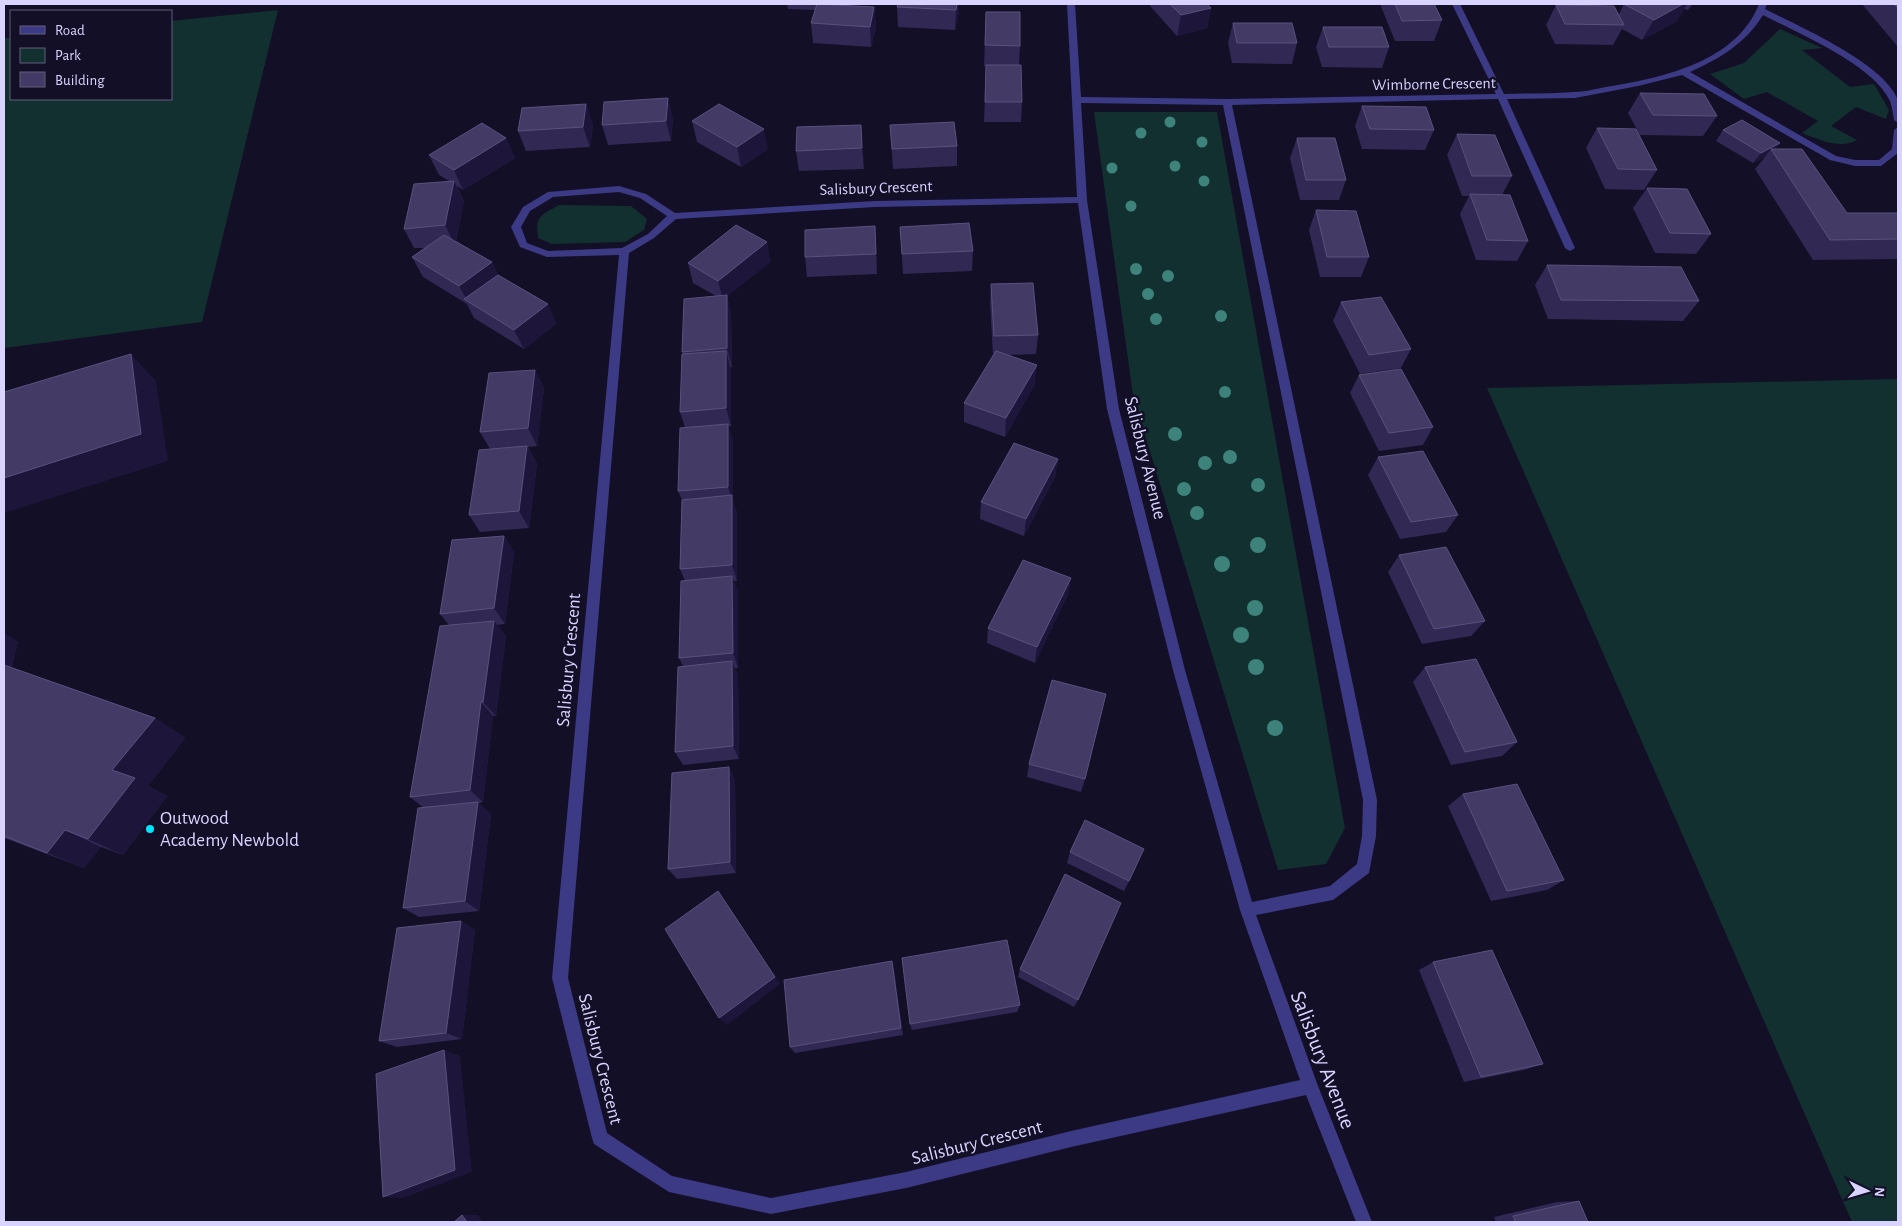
<svg xmlns="http://www.w3.org/2000/svg" width="1902" height="1226" viewBox="0 0 1902 1226" font-family="'Alegreya Sans',sans-serif">
<style>
.green{fill:#12302f}
.lines{fill:none;stroke-linecap:round;stroke-linejoin:round}
.minor{fill:#3d3a85;fill-rule:evenodd}
.tree{fill:#3d827b}
.wall{fill:#312854}
.shaded-wall{fill:#1d163a}
.building{fill:#433a66;stroke:#5a527e}
.poi-dot{fill:#00e5ff;stroke:#130f26;stroke-width:2}
.labels{text-anchor:middle;dominant-baseline:central;stroke-width:5;stroke-linejoin:round;paint-order:stroke}
.far-street-label{font-size:16px;fill:#d9d4ff;stroke:#130f26}
.street-label{font-size:19px;fill:#d9d4ff;stroke:#130f26}
.poi-label{font-size:19px;fill:#d9d4ff;stroke:#130f26;text-anchor:start}
.near-street-label{font-size:22px;fill:#d9d4ff;stroke:#130f26}
</style>
<rect width="100%" height="100%" fill="#130f26"/>
<path class="green" d="M278 10 202 322 4 348V38H11V99H171V21Z
M1780 29 1822 48 1802 50 1850 87 1874 84 1889 110 1886 119 1856 107 1831 126 1857 140C1841 150 1817 139 1802 133L1818 121 1767 92 1744 99 1710 74 1744 63Z
M1094 112H1217L1345 828 1326 864 1278 870 1133 396Z
M559 205 631 206 647 219 644 230 625 242 552 244 538 238C535 216 541 215 559 205Z
M1898 379V1222H1852L1487 388Z"/>
<g class="lines">
<path class="minor" d="M1067 4H1075L1081 97 1227 99 1496 94 1452 4H1460L1504 94C1527 93 1551 94 1574 92 1586 92 1599 88 1612 86 1665 77 1737 61 1759 4H1767L1765 9C1800 27 1884 63 1898 100 1900 106 1898 117 1898 123L1894 120C1893 114 1892 107 1890 101 1874 65 1798 33 1763 15 1746 43 1719 59 1690 72L1836 156 1855 160H1879L1892 149 1894 130 1898 127V153L1881 166H1855L1830 160 1682 75 1638 86 1575 98 1507 99 1575 248 1570 251 1565 248 1498 99 1232 105 1377 800 1376 836 1369 873 1333 900 1256 915 1318 1086 1372 1222H1356L1306 1095 1071 1147 906 1188 771 1214 669 1192 594 1144 592 1138 552 978 619 255 547 257 520 247 511 227 523 207 548 192 619 186 646 194 675 213 875 201 1077 197ZM1081 103 1223 105 1363 800 1362 836 1357 864 1330 886 1252 902 1185 670 1119 409 1087 200ZM619 192 640 198 667 216 648 234 622 248 548 251 527 243 521 227 530 211 553 197ZM1078 203 1107 409 1173 670 1240 910 1300 1080 1071 1131 906 1172 771 1198 672 1176 607 1133 568 978 629 253 654 238 676 219 875 207Z"/>
</g>
<g class="tree">
<circle cx="1170" cy="122" r="5.5"/>
<circle cx="1141" cy="133" r="5.5"/>
<circle cx="1202" cy="142" r="5.5"/>
<circle cx="1175" cy="166" r="5.5"/>
<circle cx="1112" cy="168" r="5.5"/>
<circle cx="1204" cy="181" r="5.5"/>
<circle cx="1131" cy="206" r="5.5"/>
<circle cx="1136" cy="269" r="6"/>
<circle cx="1168" cy="276" r="6"/>
<circle cx="1148" cy="294" r="6"/>
<circle cx="1221" cy="316" r="6"/>
<circle cx="1156" cy="319" r="6"/>
<circle cx="1225" cy="392" r="6"/>
<circle cx="1175" cy="434" r="7"/>
<circle cx="1230" cy="457" r="7"/>
<circle cx="1205" cy="463" r="7"/>
<circle cx="1258" cy="485" r="7"/>
<circle cx="1184" cy="489" r="7"/>
<circle cx="1197" cy="513" r="7"/>
<circle cx="1258" cy="545" r="8"/>
<circle cx="1222" cy="564" r="8"/>
<circle cx="1255" cy="608" r="8"/>
<circle cx="1241" cy="635" r="8"/>
<circle cx="1256" cy="667" r="8"/>
<circle cx="1275" cy="728" r="8"/>
</g>
<path class="wall" d="M787 4H822L874 7 876 28 871 47 813 43 811 23 815 10 788 9Z
M898 4H959V12L955 30 898 27 897 7Z
M1151 4H1207L1211 8 1207 28 1177 36 1150 6Z
M1380 4H1434L1442 20 1434 41H1395Z
M1624 4H1693L1688 10 1684 9 1677 21 1642 40 1622 29 1613 45 1555 44 1546 25 1556 5 1619 14Z
M1862 4H1898V47Z
M986 12 1020 46 1019 65 1022 102 1021 122H984L986 66H984Z
M1233 23 1297 43 1292 64 1232 63 1228 43Z
M1323 27 1389 47 1382 68 1322 67 1316 47Z
M1640 93 1717 116 1703 136 1640 135 1628 113Z
M586 104 593 125 590 147 526 151 518 131Z
M1362 106 1434 130 1425 150 1362 149 1355 126Z
M673 118 671 141 608 145 602 125Z
M692 121 768 149 741 167 697 142Z
M861 125 864 169 799 171 796 151Z
M890 125 957 146V166L893 169Z
M1597 128 1657 170 1644 190 1605 189 1586 148Z
M1723 130 1780 143 1775 149 1847 213H1898V259L1813 260 1755 169 1765 157 1753 163 1716 141Z
M1457 134 1512 176 1502 195 1528 241 1517 261 1476 260 1460 214 1469 196H1462L1447 155Z
M506 138 515 158 463 190 457 186 464 201 456 241 492 262 498 275 548 304 556 324 524 349 474 318 467 304 423 277 412 257 425 248H414L404 229 449 181 439 175 429 155Z
M1297 138 1346 180 1339 200H1300L1290 158Z
M1647 188 1711 234 1696 254 1655 253 1633 208Z
M1316 210 1369 257 1361 277H1320L1309 230Z
M900 227 973 251 972 271 903 274Z
M767 242 770 262 727 296 731 315 732 367H730L731 370V426H728L733 442V501L737 513V581H734L738 592V668H735L738 676 739 759 683 765 675 752 683 666 679 658 685 581 680 569 682 500 678 491 685 427 680 412 683 354 682 352 716 296 693 283 688 263Z
M876 246 877 274 807 277 805 257Z
M1547 265 1699 301 1683 321 1548 319 1535 285Z
M991 284 1038 335 1036 354 1007 355 1035 384 1005 437 964 422V403L993 355 990 303Z
M1341 302 1411 349 1401 368 1360 374 1333 321Z
M535 370 544 388 537 446 528 447 537 464 529 528 480 532 469 515 490 449 480 432Z
M1359 375 1433 427 1423 445 1379 451 1350 393Z
M1378 457 1458 515 1446 532 1400 539 1368 475Z
M1058 459 1055 477 1024 536 980 519 981 502Z
M504 536 514 552 505 624 497 625 506 636 496 716H493L483 802 479 803 491 814 479 911 419 917 403 908 424 808 410 797 449 625 440 614Z
M1399 555 1485 621 1471 636 1422 644 1388 572Z
M1071 578 1068 594 1035 663 987 643 988 628Z
M4 633 18 642 11 668 155 718 185 738 148 786 167 796 123 855 101 847 84 868 4 838Z
M1425 667 1517 742 1502 756 1451 765 1413 682Z
M1029 764 1085 779 1081 792 1027 777Z
M729 767 735 780 736 873 677 879 668 869Z
M1463 794 1564 880 1547 890 1491 901 1448 806Z
M1070 852 1129 881 1124 891 1067 863Z
M461 921 475 930 462 1039 397 1047 379 1041Z
M1433 962 1543 1064 1524 1070 1464 1082 1419 970Z
M1020 969 1078 1000 1074 1007 1018 977Z
M894 970 903 1035 795 1053 790 1047Z
M1020 1005 1017 1012 912 1030 910 1024Z
M1579 1201 1588 1222H1496L1494 1217 1557 1202Z"/>
<path class="shaded-wall" d="M957 4H959V12L955 30 956 10Z
M1683 4H1687L1677 21 1642 40 1654 20Z
M874 7 876 28 871 47 870 27Z
M1211 8 1207 28 1177 36 1181 15Z
M668 98 673 118 671 141 666 121Z
M586 104 593 125 590 147 583 127Z
M861 125 863 145 864 169 862 148Z
M764 129 768 149 741 167 737 147Z
M506 138 515 158 463 190 454 170Z
M1780 143 1773 152 1771 149 1765 157 1753 163 1761 153Z
M454 181 464 201 455 245 445 225Z
M767 242 770 262 727 296 731 315 732 367 727 348 723 300 718 281Z
M492 262 501 282 467 300 459 286Z
M548 304 556 324 524 349 514 330Z
M726 351 731 370V426L726 408Z
M131 354 156 381 168 461 4 513V478Z
M1037 365 1035 384 1005 437 1006 418Z
M535 370 544 388 537 446 528 428Z
M728 424 733 442V501L737 513V581L732 565V499L728 487Z
M527 446 537 464 529 528 519 511Z
M1058 459 1055 477 1024 536 1026 519Z
M504 536 514 552 505 624 494 608Z
M732 576 738 592V668L733 653Z
M1071 578 1068 594 1035 663 1037 647Z
M494 621 506 636 496 716 483 702Z
M4 633 18 642 8 676 4 673Z
M732 661 738 676 739 759 733 746Z
M481 702 493 716 483 802 470 790Z
M155 718 185 738 148 786 167 796 123 855 88 839 112 770Z
M729 767 735 780 736 873 730 862Z
M478 802 491 814 479 911 465 901Z
M65 830 101 847 84 868 47 853Z
M718 891 780 984 727 1025 719 1018Z
M461 921 475 930 462 1039 446 1033Z
M892 961 894 970 903 1035 901 1028Z
M444 1050 460 1056 472 1172 403 1198 383 1197Z
M462 1215H478L483 1222H467Z"/>
<path class="building" d="M817 4 874 7 870 27 811 23Z
M898 4H957L956 10 897 7Z
M1170 4H1207L1211 8 1181 15Z
M1395 4H1434L1442 20 1402 21Z
M1624 4H1683L1654 20Z
M1894 4H1898V8Z
M1556 5 1614 6 1624 25 1565 24Z
M986 12H1020V46L985 45Z
M1233 23H1292L1297 43H1237Z
M1323 27H1382L1389 47H1329Z
M986 65H1021L1022 102H985Z
M1640 93 1704 94 1717 116 1653 115Z
M668 98 666 121 602 125 604 102Z
M586 104 583 127 518 131 522 108Z
M719 104 764 129 737 147 692 121Z
M1362 106 1426 107 1434 130 1370 129Z
M1742 120 1780 143 1761 153 1723 130Z
M954 122 957 146 892 149 890 125Z
M482 123 506 138 454 170 429 155Z
M861 125 862 148 796 151 797 127Z
M1597 128 1636 129 1657 170 1618 169Z
M1457 134 1495 135 1512 176H1472Z
M1297 138H1335L1346 180H1306Z
M1771 149H1802L1847 213H1898V239L1830 240Z
M454 181 445 225 404 229 414 184Z
M1647 188 1687 189 1711 234 1670 233Z
M1470 194 1510 195 1528 241 1487 240Z
M1316 210 1356 211 1369 257H1327Z
M969 223 973 251 902 254 900 227Z
M736 225 767 242 718 281 688 263Z
M875 226 876 254 805 257V230Z
M444 235 492 262 459 286 412 257Z
M1547 265 1681 267 1699 301 1561 300Z
M498 275 548 304 514 330 464 299Z
M1033 283 1038 335 994 336 991 284Z
M727 295V348L682 352 684 299Z
M1381 297 1411 349 1369 355 1341 302Z
M726 351V408L680 412 682 354Z
M996 351 1037 365 1006 418 964 403Z
M131 354 141 434 4 478V392Z
M1401 369 1433 427 1389 433 1359 375Z
M535 370 528 428 480 432 489 373Z
M728 424V487L678 491 680 428Z
M1014 443 1058 459 1026 519 981 502Z
M527 446 519 511 469 515 479 450Z
M1423 451 1458 515 1411 522 1378 457Z
M732 495V565L680 569 682 500Z
M504 536 494 608 440 614 452 540Z
M1446 547 1485 621 1434 629 1399 555Z
M1023 560 1071 578 1037 647 988 628Z
M732 576 733 653 679 658 681 581Z
M494 621 483 702H481L470 790 410 797 440 626Z
M1476 659 1517 742 1465 752 1425 667Z
M732 661 733 746 675 752 678 667Z
M4 665 155 718 112 770 135 778 88 839 65 830 47 853 4 836Z
M1052 680 1106 694 1085 779 1029 764Z
M729 767 730 862 668 869 672 773Z
M1517 784 1564 880 1507 891 1463 794Z
M478 802 465 901 403 908 418 808Z
M1085 820 1144 849 1129 881 1070 852Z
M1065 874 1121 903 1078 1000 1020 969Z
M718 891 775 977 719 1018 665 929Z
M461 921 446 1033 379 1041 397 928Z
M1007 940 1020 1005 910 1024 902 958Z
M1492 950 1543 1064 1481 1077 1433 962Z
M892 961 901 1028 790 1047 784 980Z
M444 1050 455 1170 383 1197 376 1074Z
M1579 1201 1588 1222H1516L1513 1216Z
M462 1215 467 1222H454Z"/>
<circle class="poi-dot" cx="150" cy="829" r="5"/>
<g class="labels">
<g class="far-street-label">
<text transform="translate(1434 84) rotate(-1)">Wimborne Crescent</text>
<text transform="translate(876 188) rotate(-2)">Salisbury Crescent</text>
</g>
<g class="street-label">
<text transform="translate(1145 458) rotate(76)">Salisbury Avenue</text>
<text transform="translate(569 660) rotate(-85)">Salisbury Crescent</text>
<text transform="translate(600 1059) rotate(76)">Salisbury Crescent</text>
<text transform="translate(977 1143) rotate(-14)">Salisbury Crescent</text>
</g>
<g class="poi-label">
<text x="160" y="818">Outwood<tspan x="160" dy="22">Academy Newbold</tspan></text>
</g>
<g class="near-street-label">
<text transform="translate(1323 1060) rotate(69)">Salisbury Avenue</text>
</g>
</g>
<rect width="1902" height="1226" fill="none" stroke="#d9d4ff" stroke-width="10"/>
<rect x="10" y="10" width="162" height="90" fill="#130f26" stroke="#625e7d"/>
<rect x="20" y="26" width="25" height="8" fill="#3d3a85" stroke="#625e7d"/>
<text x="55" y="35" font-size="15" fill="#d9d4ff">Road</text>
<rect x="20" y="48" width="25" height="15" fill="#12302f" stroke="#625e7d"/>
<text x="55" y="60" font-size="15" fill="#d9d4ff">Park</text>
<rect x="20" y="72" width="25" height="15" fill="#433a66" stroke="#625e7d"/>
<text x="55" y="85" font-size="15" fill="#d9d4ff">Building</text>
<g transform="translate(1867 1191) rotate(95)" stroke="#130f26" stroke-width="4" paint-order="stroke">
<path d="M0-4L9 19L0 12L-9 19Z" fill="#d9d4ff"/>
<text y="-8" font-size="14" font-weight="bold" text-anchor="middle" fill="#d9d4ff">N</text>
</g>
</svg>
